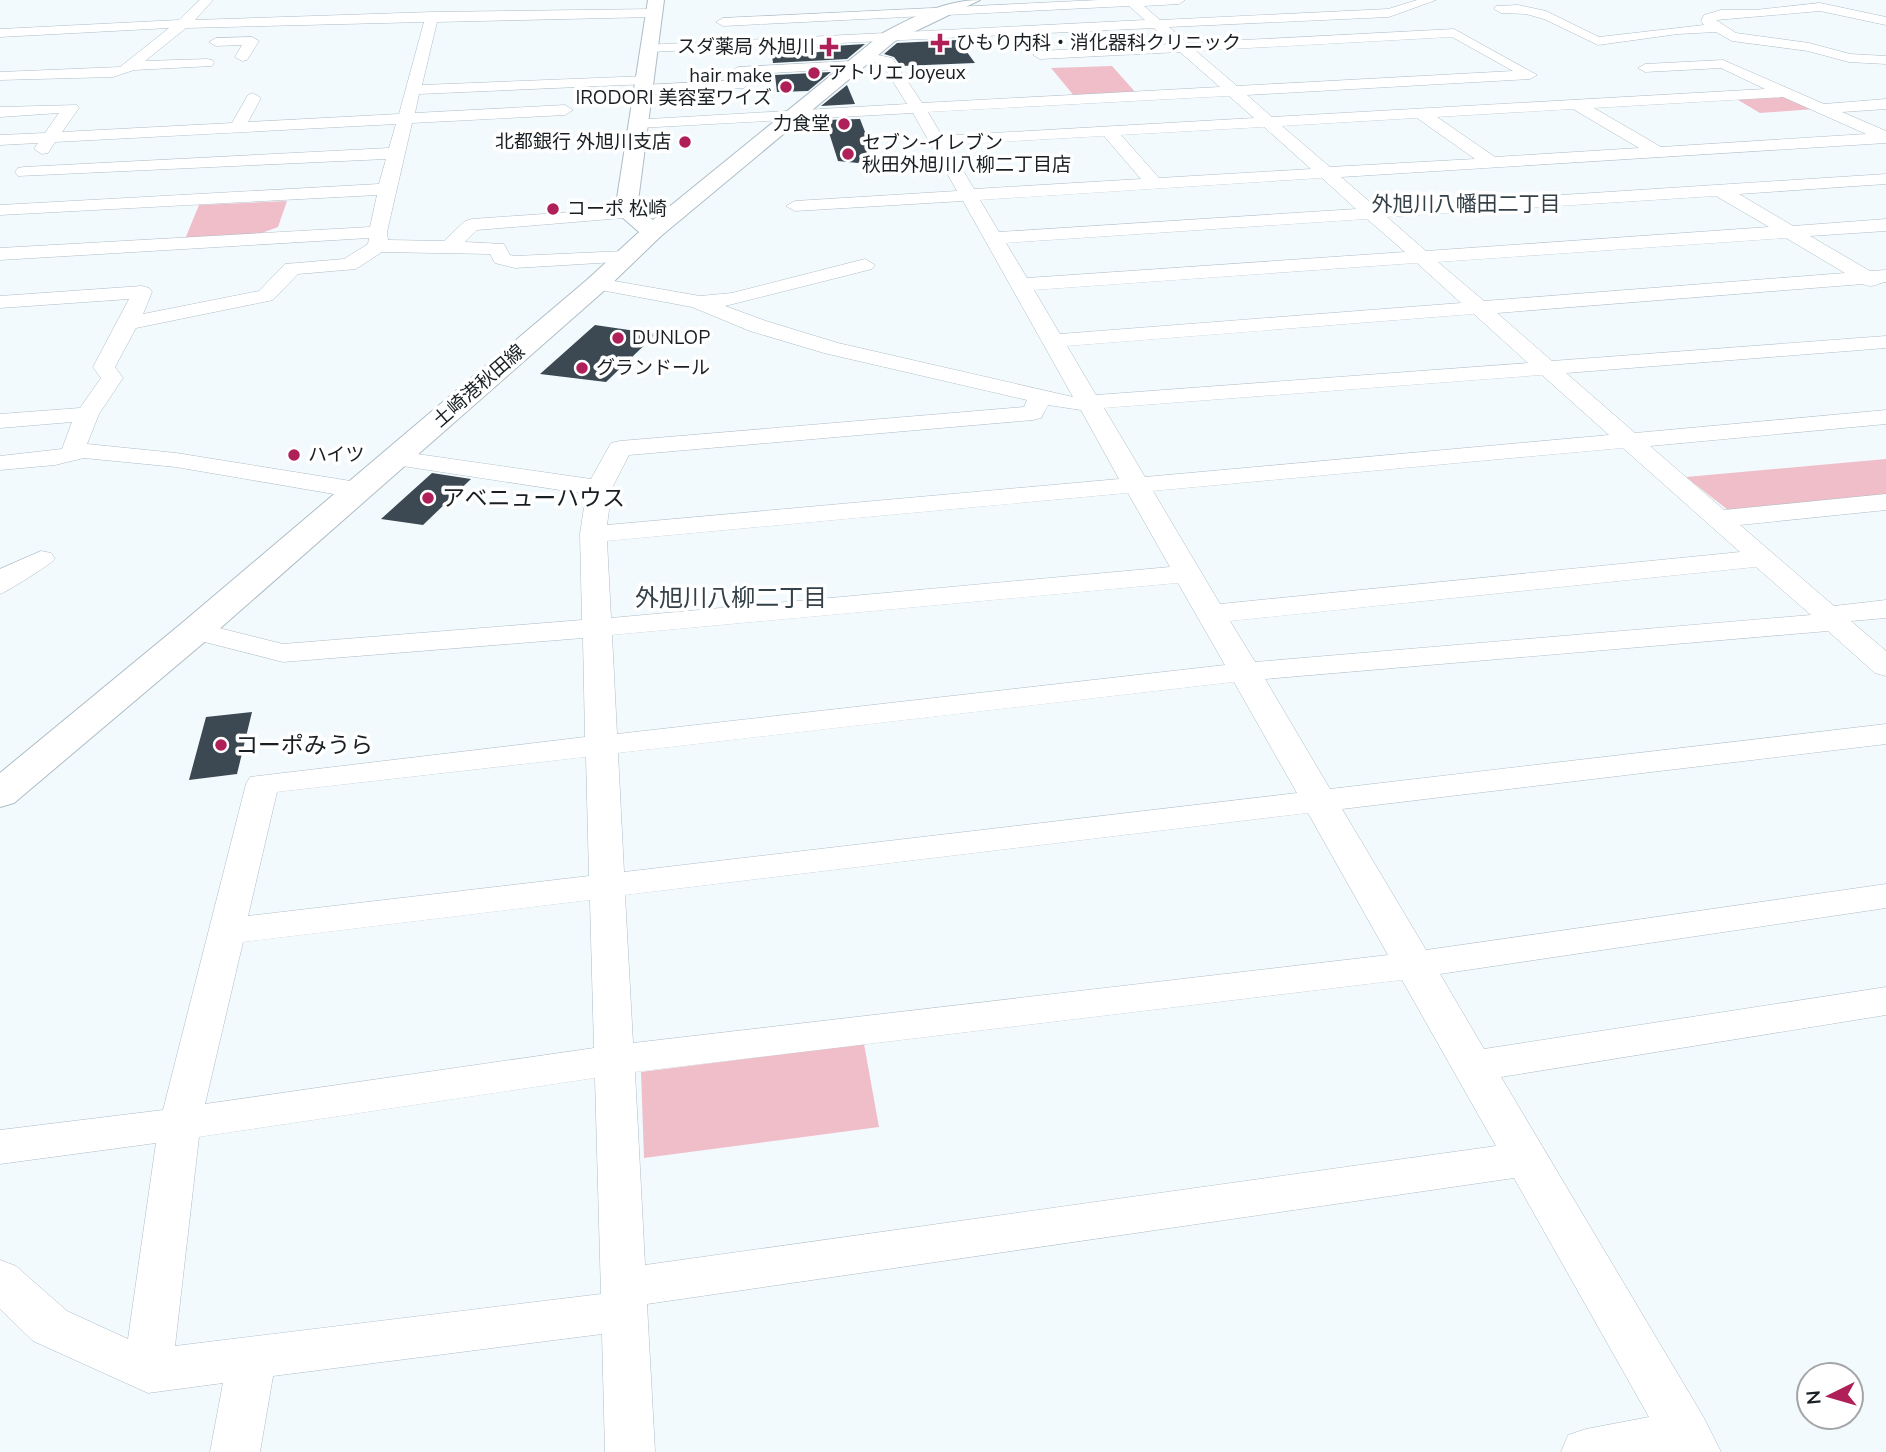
<svg xmlns="http://www.w3.org/2000/svg" width="1886" height="1452" viewBox="0 0 1886 1452" font-family="'Nunito Sans','Noto Sans JP',sans-serif">
<style>
.green{fill:#efbec9}
.building{fill:#3c4952}
.lines{fill:none;stroke-linecap:round;stroke-linejoin:round}
.street-casing{stroke:#aebdc7;stroke-width:1}
.secondary-casing{stroke:#aebdc7;stroke-width:2}
.street{fill:#fff;fill-rule:evenodd}
.secondary{fill:#fff;fill-rule:evenodd}
.poi-dot{fill:#af2059;stroke:#fff;stroke-width:2.5}
.labels{text-anchor:middle;dominant-baseline:central;stroke-width:7;stroke-linejoin:round;paint-order:stroke}
.far-poi-label{font-size:19px;fill:#191f23;stroke:#fff;text-anchor:start}
.far-street-label{font-size:19px;fill:#191f23;stroke:#fff}
.far-neighbourhood-label{font-size:21px;fill:#344149;stroke:#fff}
.poi-label{font-size:23px;fill:#191f23;stroke:#fff;text-anchor:start}
.neighbourhood-label{font-size:24px;fill:#344149;stroke:#fff}
</style>
<rect width="100%" height="100%" fill="#f3fafe"/>
<path class="green" d="M1112 66 1137 94 1075 97 1051 68Z
M1782 94 1814 109 1760 113 1733 97Z
M287 201 278 227 253 236 185 239 199 205Z
M1886 459V494L1728 510 1686 477Z
M864 1044 879 1127 644 1158 641 1072Z"/>
<path class="building" d="M958 40 975 63 901 66 894 57 884 54 897 43Z
M865 44 847 59 773 63 772 55 820 52 817 47Z
M831 72 808 91 777 92 775 75Z
M847 85 855 104 821 106Z
M860 119 872 150 858 163 838 161 825 120Z
M595 325 656 334 606 382 540 374Z
M432 473 471 479 423 525 381 519Z
M252 712 237 774 189 780 206 717Z"/>
<g class="lines">
<defs>
<path id="street" d="M200 0H213L195 20 432 12 653 9 660 13 653 17 437 22 422 85 647 76 654 80 647 84 419 94 415 113 565 105 573 110 565 115 412 123 387 232 388 240 444 241 465 221 472 219 629 208 638 213 635 217 477 230 465 242 504 244 510 255 515 256 625 251 632 253 635 257 632 261 515 268 495 263 490 254 382 252 356 269 298 274 273 300 136 328 115 367 123 378 99 414 87 444 176 453 357 482 366 485 370 490 366 495 357 498 176 467 84 458 55 465 0 470V456L62 449 72 422 0 428V414L80 408 101 378 93 367 129 299 0 308V296L142 286 149 288 152 292 143 314 259 291 285 264 344 259 368 244 369 238 0 260V248L370 227 377 195 0 215V205L379 184 386 159 18 176 15 172 18 168 24 167 389 148 396 124 55 142 48 153 42 154 34 149 38 143 0 145V135L45 133 59 113 0 117V107L77 105 79 108 62 132 232 123 248 95 253 93 261 98 248 122 399 114 424 22 186 28 145 61 207 59 212 60 214 63 212 66 134 70 113 77 0 80V72L120 67 169 28 0 37V29L179 20Z
M1099 0H1185L1179 4 1144 6 1160 20 1388 9 1417 0H1436L1389 17 1169 27 1187 43 1454 29 1537 75 1530 79 1247 95 1272 117 1765 89 1721 68 1645 72 1638 68 1645 64 1723 60 1824 104 1886 99V109L1842 112 1886 131V143L1341 177 1376 207 1886 174V184L1739 194 1793 226 1886 219V231L1810 236 1870 271 1886 270V282C1877 283 1873 289 1863 284L1497 313 1552 361 1886 336V348L1566 373 1635 433 1886 410V424L1650 446 1724 510 1886 494V510L1740 525 1834 606 1886 600V618L1851 621 1886 651V676L1875 673 1828 631 1265 679 1330 789 1886 724V744L1342 809 1426 950 1886 884V908L1440 974 1484 1049 1886 987V1015L1501 1077 1704 1418 1721 1452H1561L1568 1435 1586 1429 1649 1417 1514 1178 647 1304 655 1452H605L602 1334 273 1376 260 1452H210L223 1383 148 1393 33 1341 0 1309V1260L16 1266 67 1311 128 1339 156 1143 0 1164V1130L163 1110 246 784 250 777 585 737 583 638 283 662 185 637 180 631 185 625 195 622 283 644 582 620 580 534 586 494 396 465 387 463 384 458 387 453 396 451 591 479 611 443 620 441 1024 407 1027 400 824 353 750 331 692 307 590 288 587 284 590 280 597 278 700 296 732 293 865 259 875 265 872 269 725 306 766 321 838 343 1073 397 963 201 795 211 786 206 795 201 957 191 913 113 638 128 630 123 632 120 907 104 882 64 859 59 857 56 864 52 892 58 922 103 1220 87 1180 52 1040 59 1033 55 1040 51 1171 44 1154 28 650 52 645 51V45L1145 20 1129 6 723 26 716 22 723 18ZM1452 37 1513 71 1237 86 1196 51ZM1229 96 1254 118 942 136 928 112ZM1783 97 1866 134 1661 147 1594 108ZM1573 109 1639 148 1495 157 1437 117ZM1417 118 1475 159 1330 167 1282 126ZM1264 127 1311 169 1159 178 1121 135ZM1104 136 1141 179 974 189 948 145ZM1322 178 1356 209 999 232 980 200ZM1716 196 1769 227 1426 251 1387 217ZM1367 219 1405 252 1027 278 1006 243ZM1786 238 1845 273 1484 301 1438 262ZM1417 263 1461 303 1060 334 1034 290ZM1474 314 1528 363 1096 395 1067 346ZM1542 375 1609 435 1145 477 1104 408ZM1048 405 1081 410 1119 479 607 525 612 488 629 455 1033 420 1041 418ZM1623 448 1740 552 1220 604 1153 491ZM1128 493 1170 567 611 618 607 541ZM1756 567 1811 615 1255 662 1230 621ZM1178 583 1225 665 617 734 612 635ZM1234 682 1297 793 624 872 618 753ZM586 757 589 876 248 916 277 792ZM1308 813 1388 955 633 1043 625 895ZM590 900 594 1048 205 1104 243 942ZM1402 980 1496 1146 645 1265 635 1072ZM595 1078 601 1294 175 1346 199 1137Z
M1820 3 1886 17V25L1820 11 1716 20 1736 33 1809 43 1850 54 1886 56V64L1849 62 1808 51 1732 41 1716 32 1678 34 1598 45 1544 19 1526 14 1501 13 1494 9 1496 6 1518 5 1546 11 1599 37 1704 25 1701 21 1704 15 1721 10H1755Z
M252 37 259 41 247 60 242 61 235 57 242 45 216 46 209 42 216 38Z
M853 61 860 65 858 68 738 75 731 71 738 67Z
M739 80 747 85 744 88 644 95 636 90 644 85Z
M41 551 51 553 55 559C51 564 5 593 0 594V569Z"/>
<path id="secondary" d="M648 0H664L637 209 653 220 883 33C913 17 945 0 980 0L895 41 661 236 606 289 208 639 14 803 0 807V773L182 623 588 279 639 232 615 211Z"/>
</defs>
<use href="#street" class="street-casing"/>
<use href="#secondary" class="secondary-casing"/>
<use href="#street" class="street"/>
<use href="#secondary" class="secondary"/>
</g>
<g class="poi-dot">
<path d="M936.5 32.5h7v7h7v7h-7v7h-7v-7h-7v-7h7z"/>
<path d="M825.5 36.5h7v7h7v7h-7v7h-7v-7h-7v-7h7z"/>
<circle cx="814" cy="73" r="7"/>
<circle cx="786" cy="87" r="7"/>
<circle cx="844" cy="124" r="7"/>
<circle cx="685" cy="142" r="7"/>
<circle cx="848" cy="154" r="7"/>
<circle cx="553" cy="209" r="7"/>
<circle cx="618" cy="338" r="7"/>
<circle cx="582" cy="368" r="7"/>
<circle cx="294" cy="455" r="7"/>
<circle cx="428" cy="498" r="7"/>
<circle cx="221" cy="745" r="7"/>
</g>
<g class="labels">
<g class="far-poi-label">
<text x="956" y="43">ひもり内科・消化器科クリニック</text>
<text x="815" y="47" text-anchor="end">スダ薬局 外旭川</text>
<text x="828" y="73">アトリエ Joyeux</text>
<text x="772" y="76" text-anchor="end">hair make<tspan x="772" dy="22">IRODORI 美容室ワイズ</tspan></text>
<text x="830" y="124" text-anchor="end">力食堂</text>
<text x="671" y="142" text-anchor="end">北都銀行 外旭川支店</text>
<text x="862" y="143">セブン-イレブン<tspan x="862" dy="22">秋田外旭川八柳二丁目店</tspan></text>
<text x="567" y="209">コーポ 松崎</text>
<text x="632" y="338">DUNLOP</text>
<text x="596" y="368">グランドール</text>
<text x="308" y="455">ハイツ</text>
</g>
<g class="far-street-label">
<text transform="translate(479 386) rotate(-41)">土崎港秋田線</text>
</g>
<g class="far-neighbourhood-label">
<text x="1466" y="204">外旭川八幡田二丁目</text>
</g>
<g class="poi-label">
<text x="442" y="498">アベニューハウス</text>
<text x="235" y="745">コーポみうら</text>
</g>
<g class="neighbourhood-label">
<text x="731" y="598">外旭川八柳二丁目</text>
</g>
</g>
<g transform="translate(1830 1396) rotate(265)"><circle r="33" fill="#ffffff" stroke="#a3a5a7" stroke-width="2"/>
<path d="M0-5L12 26L0 18L-12 26Z" fill="#af2059"/>
<text y="-10" font-size="19" font-weight="bold" text-anchor="middle" fill="#191f23">N</text>
</g>
</svg>
